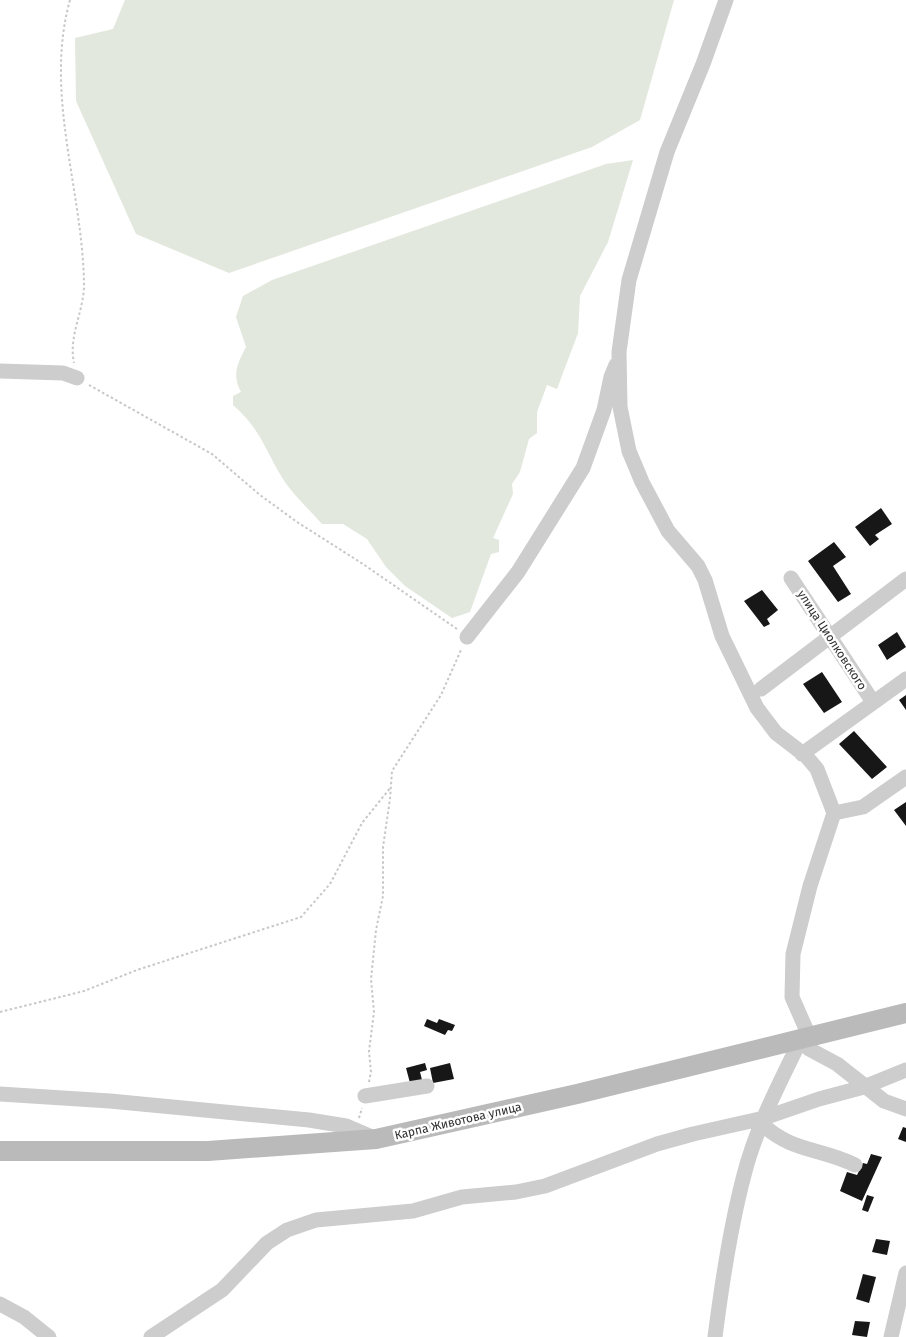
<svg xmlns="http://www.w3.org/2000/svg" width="906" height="1337" viewBox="0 0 906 1337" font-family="'Fira Sans',sans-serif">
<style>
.green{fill:#e2e8dd}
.building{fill:#171717}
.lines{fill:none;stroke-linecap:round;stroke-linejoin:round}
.path{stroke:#c7c7c7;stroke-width:2;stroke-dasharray:2.5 2.5;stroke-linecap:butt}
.street{stroke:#cdcdcd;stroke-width:15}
.secondary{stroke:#bababa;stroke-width:20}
.labels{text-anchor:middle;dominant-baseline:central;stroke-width:5;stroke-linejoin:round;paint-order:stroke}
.street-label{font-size:12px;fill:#303030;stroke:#fff}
</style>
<rect width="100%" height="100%" fill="#fff"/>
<path class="green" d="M125 0H674L640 120 592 147 229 273 136 234 76 101 75 38 113 29Z
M633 160 608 242 580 296 578 333 557 389 547 385 537 412V433L529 439 520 472 512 484 513 494 493 538 499 540V552L491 554 470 612 452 618 405 586 386 567 367 539 343 524H322C308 508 290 492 280 474 263 445 260 429 233 405V396L241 392C232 375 237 364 246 347L236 317 243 296 272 280 606 164Z"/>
<path class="building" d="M881 508 892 524 875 535 879 539 870 546 855 527Z
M834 542 846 557 833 566 851 594 838 602 808 561Z
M762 590 778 610 767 619 770 624 764 627 744 601Z
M897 632 906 647 887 660 878 645Z
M822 672 842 702 824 713 803 684Z
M906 695V710L899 700Z
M854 731 887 767 872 779 839 744Z
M906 802V826L894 810Z
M427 1019 437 1023 439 1019 455 1025 452 1031 448 1030 445 1035 424 1026Z
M425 1063 427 1070 420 1072 422 1080 410 1083 406 1068Z
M450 1063 454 1079 433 1083 430 1068Z
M903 1127 906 1128V1142L898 1139Z
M871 1154 882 1157 862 1201 840 1191 847 1172 857 1175 863 1163 867 1164Z
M867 1195 874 1197 868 1212 862 1210Z
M876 1239 890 1241 887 1255 872 1252Z
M863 1274 876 1277 869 1303 856 1299Z
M855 1321 870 1322 867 1337 852 1335Z"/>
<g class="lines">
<path class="path" d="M70 0C44 93 82 188 84 282 85 310 68 335 74 363
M89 385 212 454 260 495 297 522 363 564 457 629
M0 1012 84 991 137 970 301 917 330 884 362 823 391 787
M369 1082 371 1072 369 1051 374 1012 371 979 376 930 383 896V847L390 799 392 771 441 695 461 650
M359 1118 362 1108"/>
<path class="street" d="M726 0 703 64 667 152 629 280 619 352 620 407 629 451 642 482 668 531 698 566 705 580 722 636 757 708 776 733 806 756 817 769 834 813 810 886 793 954 792 997 810 1038
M0 371 63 373 77 378
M791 578 873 702
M467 637 518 572 583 468 604 410 611 377 616 365
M761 689 906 579
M802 754 906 679
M834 813 863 807 906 777
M0 1094 110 1101 309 1120 346 1126 374 1138
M365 1096 427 1086
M762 1124C791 1152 821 1148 855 1165
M0 1304 24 1317 49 1337
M151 1337 222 1290 267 1243 287 1230 316 1220 413 1211 462 1197 516 1192 545 1186 657 1144 693 1134 764 1118 819 1099 864 1087 906 1070
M715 1337C722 1282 730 1228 744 1175 756 1128 779 1084 800 1041L809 1049 837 1064 884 1101 906 1109
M891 1337 906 1273"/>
<path class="secondary" d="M0 1151H208L376 1139 577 1094 906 1013"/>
</g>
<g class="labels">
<g class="street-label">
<text transform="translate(832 640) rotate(57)">улица Циолковского</text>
<text transform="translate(458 1121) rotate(-13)">Карпа Животова улица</text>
</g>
</g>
</svg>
